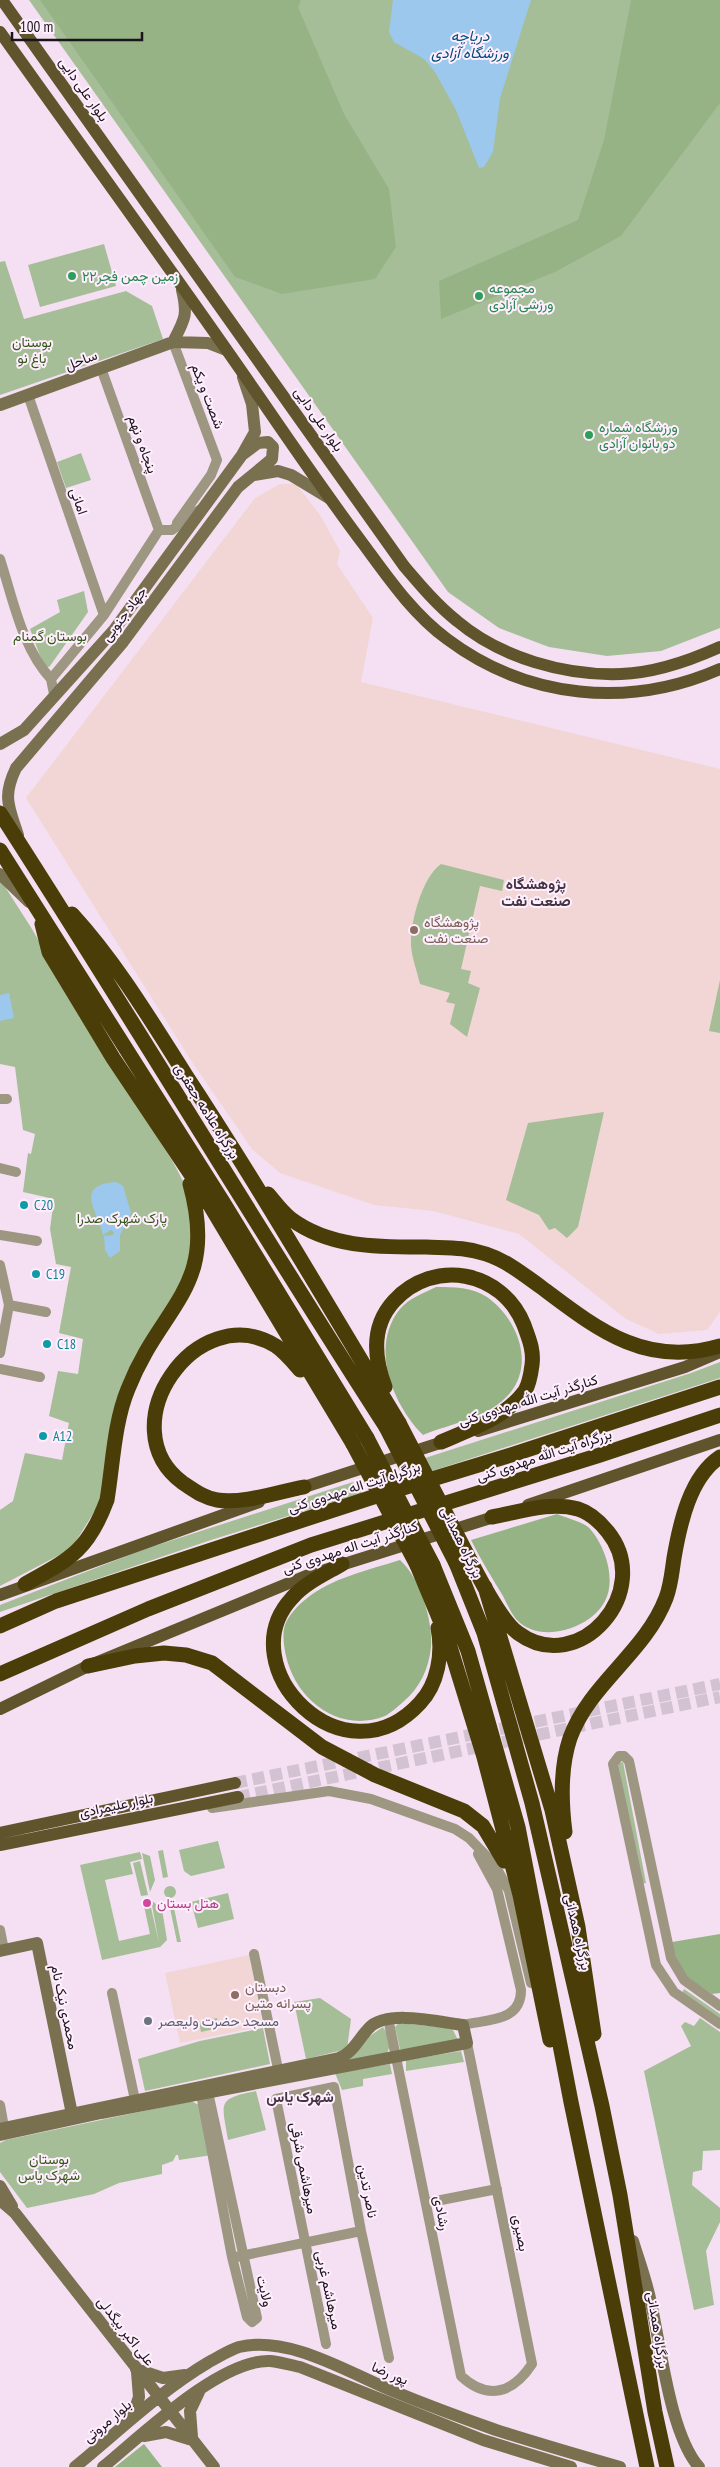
<svg xmlns="http://www.w3.org/2000/svg" width="720" height="2467" viewBox="0 0 720 2467" font-family="'PT Sans Narrow',Vazirmatn,sans-serif">
<style>
.education{fill:#f1d6d5}
.green{fill:#a5be97}
.forest{fill:#96b386}
.water{fill:#9cc8ed}
.lines{fill:none;stroke-linecap:round;stroke-linejoin:round}
.primary-tunnel{stroke:#d3c2d2;stroke-width:12;stroke-dasharray:12 6;stroke-linecap:butt}
.street{stroke:#9d9781;stroke-width:10}
.secondary{stroke:#797050;stroke-width:12}
.primary{stroke:#60542c;stroke-width:12}
.highway{stroke:#4a3d07;stroke-width:15}
.highway-bridge{stroke:#4a3d07;stroke-width:15}
.leisure-dot{fill:#2e9e5b;stroke:#ffeffe;stroke-width:2}
.education-dot{fill:#8d6e63;stroke:#ffeffe;stroke-width:2}
.culture-dot{fill:#0f9aa8;stroke:#ffeffe;stroke-width:2}
.hotel-dot{fill:#d1479c;stroke:#ffeffe;stroke-width:2}
.worship-dot{fill:#6b7280;stroke:#ffeffe;stroke-width:2}
.labels{text-anchor:middle;dominant-baseline:central;stroke-width:4;stroke-linejoin:round;paint-order:stroke}
.street-label{font-size:14px;fill:#1b151b;stroke:#ffeffe}
.leisure-label{font-size:14px;fill:#27864d;stroke:#ffeffe;text-anchor:start}
.park-label{font-size:14px;fill:#345819;stroke:#ffeffe}
.education-label{font-size:14px;fill:#785e54;stroke:#ffeffe;text-anchor:start}
.culture-label{font-size:14px;fill:#0d838f;stroke:#ffeffe;text-anchor:start}
.hotel-label{font-size:14px;fill:#b23c85;stroke:#ffeffe;text-anchor:start}
.worship-label{font-size:14px;fill:#5b616d;stroke:#ffeffe;text-anchor:start}
.water-label{font-size:15px;font-style:italic;fill:#004d7b;stroke:#ffeffe}
.neighbourhood-label{font-size:15px;font-weight:bold;fill:#443543;stroke:#ffeffe}
</style>
<rect width="100%" height="100%" fill="#f4e0f2"/>
<path class="education" d="M280 484H296L320 515 340 551 337 564 373 618 361 682 720 769V1312L707 1330 659 1334 626 1319 519 1234 433 1211 374 1205 280 1173 252 1149 192 1062 26 798 255 498Z
M249 1955 263 2026 180 2043 165 1973Z"/>
<path class="green" d="M29 0H720V628L661 651 607 656 549 647 499 628 448 592Z
M104 244 116 286 40 307 28 265Z
M5 261 24 319 126 291 152 306 163 339 0 395V262Z
M81 453 91 480 66 488 57 462Z
M84 591 88 612 50 666 45 669 30 629 60 612 57 600Z
M441 864 504 880 502 891 480 886 461 969 471 971 468 983 480 988 467 1037 450 1024 455 1004 446 1002 450 993 420 984C417 971 412 958 411 946 410 923 422 877 441 864Z
M0 879 32 929 80 1013 173 1162 185 1185 194 1219 186 1280 150 1335 101 1501 71 1549 0 1586V1510L13 1501 25 1453 62 1460 69 1423 49 1416 58 1371 78 1374 83 1339 59 1333 71 1267 56 1264 50 1229 54 1199 23 1192 28 1153 31 1154 35 1134 23 1130 15 1067 0 1064Z
M720 980V1033L709 1031Z
M604 1112 578 1227 567 1238 555 1228 549 1230 539 1215 506 1200 528 1123Z
M720 1362V1378L429 1472 422 1459 691 1373Z
M353 1482 362 1493 211 1540 0 1612V1605L145 1549Z
M623 1762 646 1883 641 1884 618 1763Z
M218 1841 225 1868 191 1876 184 1871 179 1850Z
M163 1850 168 1877 163 1878 158 1851Z
M140 1852 142 1859 130 1862 133 1874 105 1880 119 1941 150 1934 144 1906 150 1903 159 1943 151 1900 162 1909 167 1940 160 1947 102 1960 80 1865Z
M142 1853 150 1856 155 1880 150 1892Z
M140 1861 148 1895 141 1896 133 1863Z
M164 1892a6 6 0 1 1 12 0a6 6 0 1 1-12 0Z
M228 1893 234 1919 198 1928 191 1902Z
M170 1908H174L181 1942H177Z
M684 1989 720 2014V2020L682 1993Z
M320 1998 351 2019 347 2049 306 2059 294 2002Z
M217 2018 219 2028 201 2032 199 2022Z
M700 2018 720 2032V2150L703 2151 702 2170 693 2172 692 2185 720 2208V2222L706 2251 714 2305 694 2310 644 2071 691 2046 681 2026 685 2022 694 2026Z
M399 2023 452 2028 459 2042 404 2052 400 2049 395 2027Z
M383 2027C390 2036 393 2048 384 2056L333 2061Z
M263 2028 270 2064 145 2091 138 2059 200 2041Z
M461 2051 464 2062 406 2071V2060Z
M390 2064 392 2074 363 2079V2086L342 2090 335 2073Z
M256 2091 266 2130 228 2140C222 2102 216 2099 256 2091Z
M191 2101 199 2105 212 2155 179 2160 178 2155H176L173 2161 162 2165V2174L119 2183 94 2194 27 2208 0 2172V2143L6 2140Z"/>
<path class="forest" d="M40 0H301L298 7 344 114 389 189 396 247 375 279 282 294 235 277Z
M631 0H720V103L621 236 557 271 441 319 439 281 578 220 604 140Z
M436 1287C454 1287 472 1287 487 1297 517 1318 535 1363 510 1393 489 1418 452 1423 423 1435 393 1405 369 1347 400 1309 409 1298 424 1293 436 1287Z
M557 1514C566 1518 585 1522 591 1530 606 1548 616 1580 605 1601 591 1629 539 1645 516 1619 511 1613 507 1604 503 1596 492 1578 481 1560 471 1540Z
M400 1560C420 1578 433 1620 431 1647 429 1668 420 1688 403 1702 398 1706 391 1713 385 1716 339 1734 296 1700 286 1656 284 1647 282 1634 285 1625 288 1616 298 1605 306 1599 331 1578 369 1570 400 1560Z
M720 1934V1993L712 1994 683 1974 671 1946 672 1942Z
M144 2444 162 2467H115Z"/>
<path class="water" d="M393 0H531L500 98 493 152 484 167 479 168 456 110 435 72 424 59 394 42 389 32Z
M9 993 14 1018 0 1021V995Z
M116 1182 123 1186 131 1213 120 1235V1251L110 1258 105 1250 104 1236 113 1235 114 1232 111 1230 103 1235C98 1211 73 1185 116 1182Z"/>
<g class="lines">
<path class="primary-tunnel" d="M235 1783 720 1684
M238 1797 720 1697"/>
<path class="street" d="M173 342 217 460 211 475 177 523
M101 368 159 530
M28 395 104 615
M0 559C13 599 22 648 51 679
M54 694 51 679 104 615 159 530H172L199 510
M0 1099H7
M0 1168 16 1172
M0 1235 37 1241
M0 1265 9 1305 0 1353
M9 1305 46 1312
M0 1369 40 1377
M212 1808 329 1791 371 1799 455 1829 469 1838 495 1865 509 1891 531 1983
M0 1930 4 1950
M254 1954 278 2069
M112 1993 135 2100
M720 2006 684 1980 671 1958 629 1761 624 1756H619L613 1764 656 1965 674 1992 720 2024
M388 2018 461 2376C488 2401 513 2393 532 2364L467 2043
M463 2025C488 2019 521 2022 521 1990L497 1889 478 1854
M201 2094 232 2257 247 2317 252 2322 257 2318 208 2092
M0 2105 5 2133
M426 2203 497 2189
M236 2257 361 2231
M326 2344 276 2099 334 2087 361 2231 389 2358"/>
<path class="secondary" d="M173 342C185 319 188 315 182 290
M0 405 173 342 208 343 226 350
M254 475 278 471 291 475 329 498
M0 744 24 730 114 630 242 455 255 432 252 404 243 377
M18 835C9 807 2 797 16 768L123 642 238 487 272 459 273 447 268 442 258 443 242 455
M0 874 29 902
M0 1951 37 1943 72 2114
M0 2129 339 2058C353 2053 359 2038 369 2028 387 2009 439 2022 463 2025L467 2043 101 2113 0 2135
M0 2186 12 2206
M0 2200 15 2213 214 2467
M633 2241C639 2261 647 2282 651 2303 661 2347 670 2434 699 2467
M136 2369 163 2378 185 2375
M132 2417 139 2397 137 2372
M144 2436 166 2432 192 2440
M192 2437 190 2411 199 2392
M75 2467C119 2431 160 2391 209 2362 219 2357 229 2350 239 2347 289 2335 349 2373 393 2391 427 2405 462 2418 496 2430 537 2443 578 2455 620 2467
M103 2467C141 2436 220 2359 270 2361 280 2362 291 2365 300 2367L483 2440 571 2467"/>
<path class="primary" d="M2 0 404 566C421 586 437 605 457 621 501 658 565 676 621 674 655 673 689 661 720 647
M0 32C86 153 174 273 258 395 293 446 327 496 364 545 389 579 413 614 447 639 527 699 629 709 720 669
M478 1431 685 1367 720 1352
M295 1490 449 1440
M528 1505 720 1440
M0 1595 259 1502
M0 1709 88 1666 306 1576 500 1515
M0 1833 235 1783
M0 1845 238 1797"/>
<path class="highway" d="M0 813C131 1016 255 1224 386 1427
M0 850 223 1202 367 1438
M72 914C116 962 150 1019 185 1074 260 1188 328 1306 399 1423
M42 924 49 952 113 1058 196 1182 353 1444
M268 1194C275 1202 282 1212 291 1219 330 1248 379 1247 426 1247 447 1248 466 1247 486 1254 507 1261 523 1274 541 1287 597 1329 645 1368 720 1346
M300 1370C293 1362 285 1352 276 1346 197 1297 107 1427 183 1483 194 1490 204 1498 217 1500 244 1504 277 1492 304 1487
M385 1387C374 1358 371 1326 394 1301 433 1258 502 1270 524 1325 529 1339 534 1350 532 1365 531 1373 529 1384 525 1391 505 1418 471 1429 441 1442
M470 1560C480 1579 501 1621 518 1633 579 1678 655 1591 608 1532 600 1522 591 1513 578 1509 550 1501 520 1512 492 1517
M456 1563 484 1633 532 1803 602 2106 620 2195 655 2412 667 2467
M342 1564C325 1574 305 1583 292 1598 228 1667 344 1786 420 1703 438 1684 443 1653 438 1628
M417 1565 447 1637 484 1757 520 1895 550 2040
M433 1565 468 1651 518 1827 571 2102 647 2467
M25 1584C70 1559 88 1551 107 1500 113 1464 114 1423 128 1389 161 1304 219 1289 190 1184
M485 1587 552 1810 578 1927 594 2034
M0 1626 56 1601 370 1498 511 1455 720 1387
M88 1666 135 1656 164 1653 186 1655 212 1663 322 1747 375 1775 464 1811 483 1826 504 1861
M0 1674 148 1609 311 1545 600 1455 720 1415
M565 1832C561 1801 560 1768 570 1738 590 1683 645 1653 666 1598 671 1585 672 1571 674 1558 680 1523 690 1477 720 1457"/>
<path class="highway-bridge" d="M399 1423 470 1560
M386 1427 456 1563
M367 1438 433 1565
M353 1444 417 1565"/>
</g>
<g class="leisure-dot">
<circle cx="72" cy="276" r="5"/>
<circle cx="479" cy="296" r="5"/>
<circle cx="589" cy="435" r="5"/>
</g>
<g class="education-dot">
<circle cx="414" cy="930" r="5"/>
<circle cx="235" cy="1995" r="5"/>
</g>
<g class="culture-dot">
<circle cx="24" cy="1205" r="5"/>
<circle cx="36" cy="1274" r="5"/>
<circle cx="47" cy="1344" r="5"/>
<circle cx="43" cy="1436" r="5"/>
</g>
<circle class="hotel-dot" cx="147" cy="1903" r="5"/>
<circle class="worship-dot" cx="148" cy="2021" r="5"/>
<g class="labels">
<g class="street-label">
<text transform="translate(84 89) rotate(55)">بلوار علی دایی</text>
<text transform="translate(81 360) rotate(-21)">ساحل</text>
<text transform="translate(208 396) rotate(69)">شصت و یکم</text>
<text transform="translate(319 419) rotate(55)">بلوار علی دایی</text>
<text transform="translate(143 444) rotate(70)">پنجاه و نهم</text>
<text transform="translate(79 501) rotate(71)">امانی</text>
<text transform="translate(124 614) rotate(-53)">جهاد جنوبی</text>
<text transform="translate(207 1111) rotate(58)">بزرگراه علامه جعفری</text>
<text transform="translate(528 1400) rotate(-17)">کنارگذر آیت الله مهدوی کنی</text>
<text transform="translate(544 1455) rotate(-18)">بزرگراه آیت الله مهدوی کنی</text>
<text transform="translate(354 1487) rotate(-18)">بزرگراه آیت اله مهدوی کنی</text>
<text transform="translate(462 1542) rotate(64)">بزرگراه همدانی</text>
<text transform="translate(350 1547) rotate(-18)">کنارگذر آیت اله مهدوی کنی</text>
<text transform="translate(116 1805) rotate(-12)">بلوار علیمرادی</text>
<text transform="translate(578 1932) rotate(77)">بزرگراه همدانی</text>
<text transform="translate(65 2007) rotate(78)">محمدی نیک نام</text>
<text transform="translate(304 2168) rotate(79)">میرهاشمی شرقی</text>
<text transform="translate(368 2191) rotate(79)">ناصر تدین</text>
<text transform="translate(442 2213) rotate(79)">رشادی</text>
<text transform="translate(521 2233) rotate(79)">بصیری</text>
<text transform="translate(329 2290) rotate(78)">میرهاشم غربی</text>
<text transform="translate(265 2291) rotate(77)">ولایت</text>
<text transform="translate(658 2330) rotate(81)">بزرگراه همدانی</text>
<text transform="translate(126 2331) rotate(52)">علی اکبر بیگدلی</text>
<text transform="translate(390 2373) rotate(23)">پور رضا</text>
<text transform="translate(107 2421) rotate(-40)">بلوار مروتی</text>
</g>
<g class="leisure-label">
<text x="82" y="276">زمین چمن فجر۲۲</text>
<text x="489" y="288">مجموعه<tspan x="489" dy="16">ورزشی آزادی</tspan></text>
<text x="599" y="427">ورزشگاه شماره<tspan x="599" dy="16">دو بانوان آزادی</tspan></text>
</g>
<g class="park-label">
<text x="32" y="342">بوستان<tspan x="32" dy="16">باغ نو</tspan></text>
<text x="50" y="636">بوستان گمنام</text>
<text x="122" y="1218">پارک شهرک صدرا</text>
<text x="49" y="2159">بوستان<tspan x="49" dy="16">شهرک یاس</tspan></text>
</g>
<g class="education-label">
<text x="424" y="922">پژوهشگاه<tspan x="424" dy="16">صنعت نفت</tspan></text>
<text x="245" y="1987">دبستان<tspan x="245" dy="16">پسرانه متین</tspan></text>
</g>
<g class="culture-label">
<text x="34" y="1205">C20</text>
<text x="46" y="1274">C19</text>
<text x="57" y="1344">C18</text>
<text x="53" y="1436">A12</text>
</g>
<g class="hotel-label">
<text x="157" y="1903">هتل بستان</text>
</g>
<g class="worship-label">
<text x="158" y="2021">مسجد حضرت ولیعصر</text>
</g>
<g class="water-label">
<text x="470" y="35">دریاچه<tspan x="470" dy="17">ورزشگاه آزادی</tspan></text>
</g>
<g class="neighbourhood-label">
<text x="536" y="883">پژوهشگاه<tspan x="536" dy="17">صنعت نفت</tspan></text>
<text x="300" y="2096">شهرک یاس</text>
</g>
</g>
<path d="M12 32v8h130v-8" fill="none" stroke="#1b151b" stroke-width="2.5"/>
<text x="20" y="32" font-size="15" fill="#1b151b" stroke="#ffeffe" stroke-width="4" paint-order="stroke">100 m</text>
</svg>
